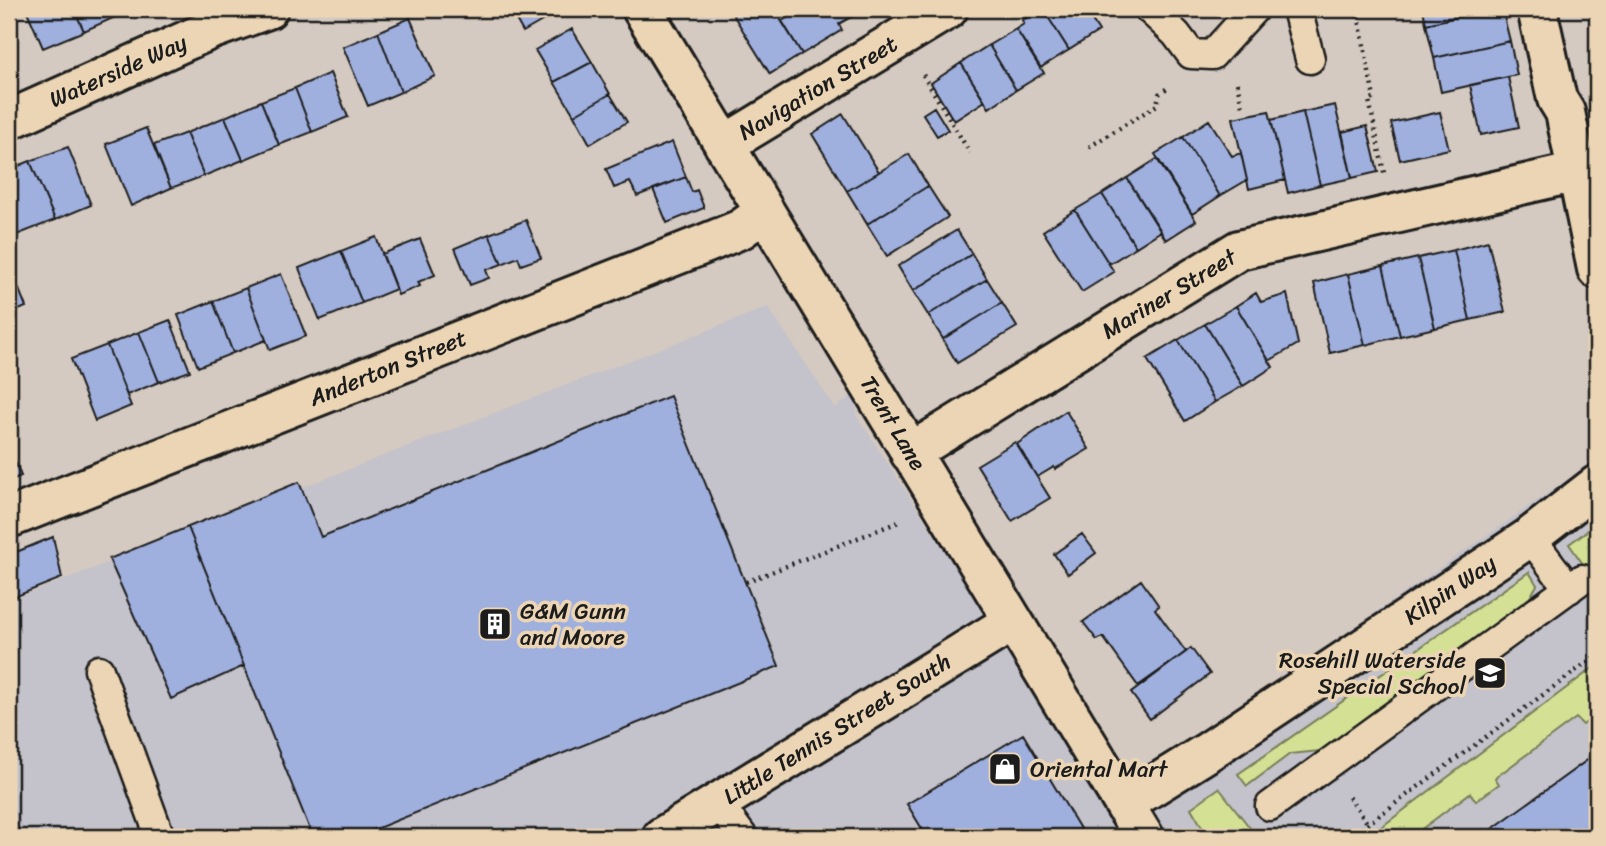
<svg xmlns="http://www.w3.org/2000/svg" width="1606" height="846" viewBox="0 0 1606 846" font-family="Sriracha,sans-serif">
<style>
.built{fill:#c4c2ca}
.green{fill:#d4e195;stroke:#787e58;stroke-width:2}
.building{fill:#9fb0df;stroke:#1c1c1c;stroke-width:2}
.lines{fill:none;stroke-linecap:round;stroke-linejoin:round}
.lane-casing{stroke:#1c1c1c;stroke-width:33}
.street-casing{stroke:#1c1c1c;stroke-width:44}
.path{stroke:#1c1c1c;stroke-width:4.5;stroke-dasharray:2 5;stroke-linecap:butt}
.lane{stroke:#ebd5b4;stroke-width:28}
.street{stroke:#ebd5b4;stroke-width:38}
.labels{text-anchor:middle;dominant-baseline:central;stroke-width:7;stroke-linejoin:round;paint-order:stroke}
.street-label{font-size:23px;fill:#1c1c1c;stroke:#ebd5b4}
.poi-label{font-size:23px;fill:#1c1c1c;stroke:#ebd5b4;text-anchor:start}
</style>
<rect width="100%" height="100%" fill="#d4cac1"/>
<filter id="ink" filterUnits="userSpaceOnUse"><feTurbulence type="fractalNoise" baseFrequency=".0143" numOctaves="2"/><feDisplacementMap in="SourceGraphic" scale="14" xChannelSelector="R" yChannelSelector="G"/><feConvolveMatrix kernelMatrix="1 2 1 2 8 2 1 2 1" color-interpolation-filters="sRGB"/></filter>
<g filter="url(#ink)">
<path class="built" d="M768 307 835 408 855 393 857 416 1118 816 1174 781 1326 647 1578 472 1597 477V837H9V601Z"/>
<path class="green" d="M1597 524V584L1569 544Z
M1529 572 1537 585 1528 601 1320 751 1290 754 1247 786 1238 774Z
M1597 665V714L1583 725 1576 718 1495 778 1499 784 1476 801 1470 793 1411 837H1368Z
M1219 788 1257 837H1208L1191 808Z"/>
<path class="building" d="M26 9H74L84 31 43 48Z
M74 9H120L122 14 84 31Z
M525 9H563L523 32 514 16Z
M740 9H774L802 54 770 74 732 13Z
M802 9H855L858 13 839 24 842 30 802 54 782 21Z
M1043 9 1069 50 1040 68 1016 29 1024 24 1022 20Z
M1043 9H1085L1099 31 1069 50Z
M1423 9H1493L1426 24Z
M1493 9H1502L1510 41 1434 58 1426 24Z
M410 18 435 76 401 92 378 32Z
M572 29 592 62 554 82 535 50Z
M1016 29 1044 73 1016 90 989 45Z
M378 32 401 92 368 106 343 47Z
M1510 41 1517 75 1441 92 1434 58Z
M989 45 1016 90 989 108 961 63Z
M592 62 610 94 574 115 554 82Z
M961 63 985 101 954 121 931 83Z
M330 73 348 117 312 132 295 88Z
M1508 77 1519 127 1481 135 1470 85Z
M295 88 312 132 279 145 261 101Z
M610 94 627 122 590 144 574 115Z
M261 101 279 145 243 160 225 117Z
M1335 105 1352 178 1320 185 1303 112Z
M934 107 948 130 937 136 923 114Z
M1269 111 1285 180 1249 189 1233 118Z
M1303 112 1320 185 1288 193 1271 120Z
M1440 112 1449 149 1400 160 1391 123Z
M843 114 879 172 847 191 812 134Z
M225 117 243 160 204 176 186 133Z
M1209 120 1232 156 1241 153 1247 180 1220 196 1183 137Z
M1367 126 1378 172 1352 178 1342 132Z
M146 128 171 188 131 206 106 144Z
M186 133 204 176 171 188 154 145Z
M1183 137 1220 196 1192 214 1155 154Z
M672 142 686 177 637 196 630 182 614 188 606 169Z
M68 147 91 205 55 220 30 161Z
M909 154 928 186 867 224 847 191Z
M1157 159 1196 221 1166 240 1127 178Z
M30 161 55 220 14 236 9 223V170Z
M686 177 692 192 697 190 704 208 667 223 653 189Z
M1127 178 1161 231 1136 247 1102 194Z
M928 186 948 217 887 256 867 224Z
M1102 194 1136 247 1109 264 1075 210Z
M1075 210 1114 272 1082 292 1043 231Z
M526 220 541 258 521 265 518 257 502 264 489 234Z
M957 230 972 254 913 291 898 266Z
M489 234 502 264 486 270 489 278 470 285 455 248Z
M376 237 396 289 362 303 341 251Z
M420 239 435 275 418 282 420 286 398 295 382 254Z
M1488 241 1505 312 1470 320 1454 250Z
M1454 250 1470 320 1435 328 1418 258Z
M341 251 362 303 320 320 299 268Z
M972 254 987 279 928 315 913 291Z
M1418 258 1435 328 1400 336 1383 266Z
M9 264 26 307 9 314Z
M1383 266 1400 336 1365 345 1348 274Z
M281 274 306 336 270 350 246 288Z
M1348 274 1365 345 1330 353 1314 283Z
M987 279 1002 303 943 339 928 315Z
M246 288 266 340 233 353 213 301Z
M1256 293 1261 302 1287 294 1298 344 1269 361 1236 306Z
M213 301 233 353 198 367 178 315Z
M1002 303 1017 327 957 363 943 339Z
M1236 306 1273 367 1243 386 1205 324Z
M170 320 190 371 159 382 139 332Z
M1205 324 1243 386 1215 402 1178 340Z
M139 332 159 382 127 395 107 345Z
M1178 340 1215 402 1185 421 1147 359Z
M107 345 131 406 95 421 71 359Z
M670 396 779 666 356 837H313L188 527 299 482 321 537Z
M1066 411 1089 449 1055 469 1054 467 1037 477 1017 444Z
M1015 442 1050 498 1012 521 977 465Z
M9 447 21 476 9 481Z
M188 527 244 666 171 699 109 559Z
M1082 534 1096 553 1068 574 1054 554Z
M53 537 62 578 9 599V555Z
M1141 580 1159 606 1155 609 1186 652 1138 686 1103 637 1097 640 1083 622Z
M1191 648 1210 674 1150 719 1131 693Z
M1023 734 1085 837H927L907 804Z
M1597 753V837H1481Z"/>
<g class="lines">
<defs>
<path id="lane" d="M1149 9 1176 34 1191 54 1212 55 1254 9
M1297 9 1310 59
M1530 537 1569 589
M99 670 160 837
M718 803 743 837
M1270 806 1582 579"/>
<path id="street" d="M642 9 1144 837
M1537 9 1557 99 1565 112 1597 269
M9 120 210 30 268 9
M724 145 948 9
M910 453 1239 250 1577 172
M9 518 707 243 741 229 765 212
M1124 804 1206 753 1530 537 1597 485
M662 837 1012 622"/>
</defs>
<use href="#lane" class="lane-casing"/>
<use href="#street" class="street-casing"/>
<path class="path" d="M1357 9 1374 98 1369 100 1384 173
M1597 9V10
M923 75 970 153
M1237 83 1243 110
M1089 147 1157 105 1159 94 1170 86
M746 582 901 521
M1349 797 1368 824
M1350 837 1597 655"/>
<use href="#lane" class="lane"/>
<use href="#street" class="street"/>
</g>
</g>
<defs>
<symbol id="building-square" viewBox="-11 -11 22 22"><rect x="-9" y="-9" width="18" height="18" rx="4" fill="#1c1c1c" stroke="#ebd5b4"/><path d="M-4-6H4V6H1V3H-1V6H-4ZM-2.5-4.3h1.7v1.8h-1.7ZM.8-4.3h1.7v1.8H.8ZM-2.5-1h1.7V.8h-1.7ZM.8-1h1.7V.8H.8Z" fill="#fff"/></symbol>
<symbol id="school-square" viewBox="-11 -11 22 22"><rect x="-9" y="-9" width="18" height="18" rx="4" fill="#1c1c1c" stroke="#ebd5b4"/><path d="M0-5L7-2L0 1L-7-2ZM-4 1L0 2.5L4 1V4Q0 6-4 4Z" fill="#fff"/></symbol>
<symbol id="shop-square" viewBox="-11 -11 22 22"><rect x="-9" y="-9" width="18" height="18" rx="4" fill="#1c1c1c" stroke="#ebd5b4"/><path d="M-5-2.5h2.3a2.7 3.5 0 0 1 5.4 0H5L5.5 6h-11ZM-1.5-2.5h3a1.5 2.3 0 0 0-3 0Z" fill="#fff"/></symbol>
</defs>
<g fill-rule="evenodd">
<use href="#building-square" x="476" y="605" width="38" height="38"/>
<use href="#school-square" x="1471" y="654" width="38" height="38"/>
<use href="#shop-square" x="986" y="750" width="38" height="38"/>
</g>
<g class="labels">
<g class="street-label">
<text transform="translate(118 71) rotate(-24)">Waterside Way</text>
<text transform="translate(818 88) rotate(-31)">Navigation Street</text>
<text transform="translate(1169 294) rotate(-31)">Mariner Street</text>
<text transform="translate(388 368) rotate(-22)">Anderton Street</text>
<text transform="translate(893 423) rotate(59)">Trent Lane</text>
<text transform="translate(1450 590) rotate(-34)">Kilpin Way</text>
<text transform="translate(837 729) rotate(-32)">Little Tennis Street South</text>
</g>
<g class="poi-label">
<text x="520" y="611">G&amp;M Gunn<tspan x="520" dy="26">and Moore</tspan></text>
<text x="1466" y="660" text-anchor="end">Rosehill Waterside<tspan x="1466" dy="26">Special School</tspan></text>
<text x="1030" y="769">Oriental Mart</text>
</g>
</g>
<rect width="1606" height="846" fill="none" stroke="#ebd5b4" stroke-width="35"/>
<rect x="18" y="18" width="1571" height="811" fill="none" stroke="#1c1c1c" stroke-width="2.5" filter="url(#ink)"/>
</svg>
